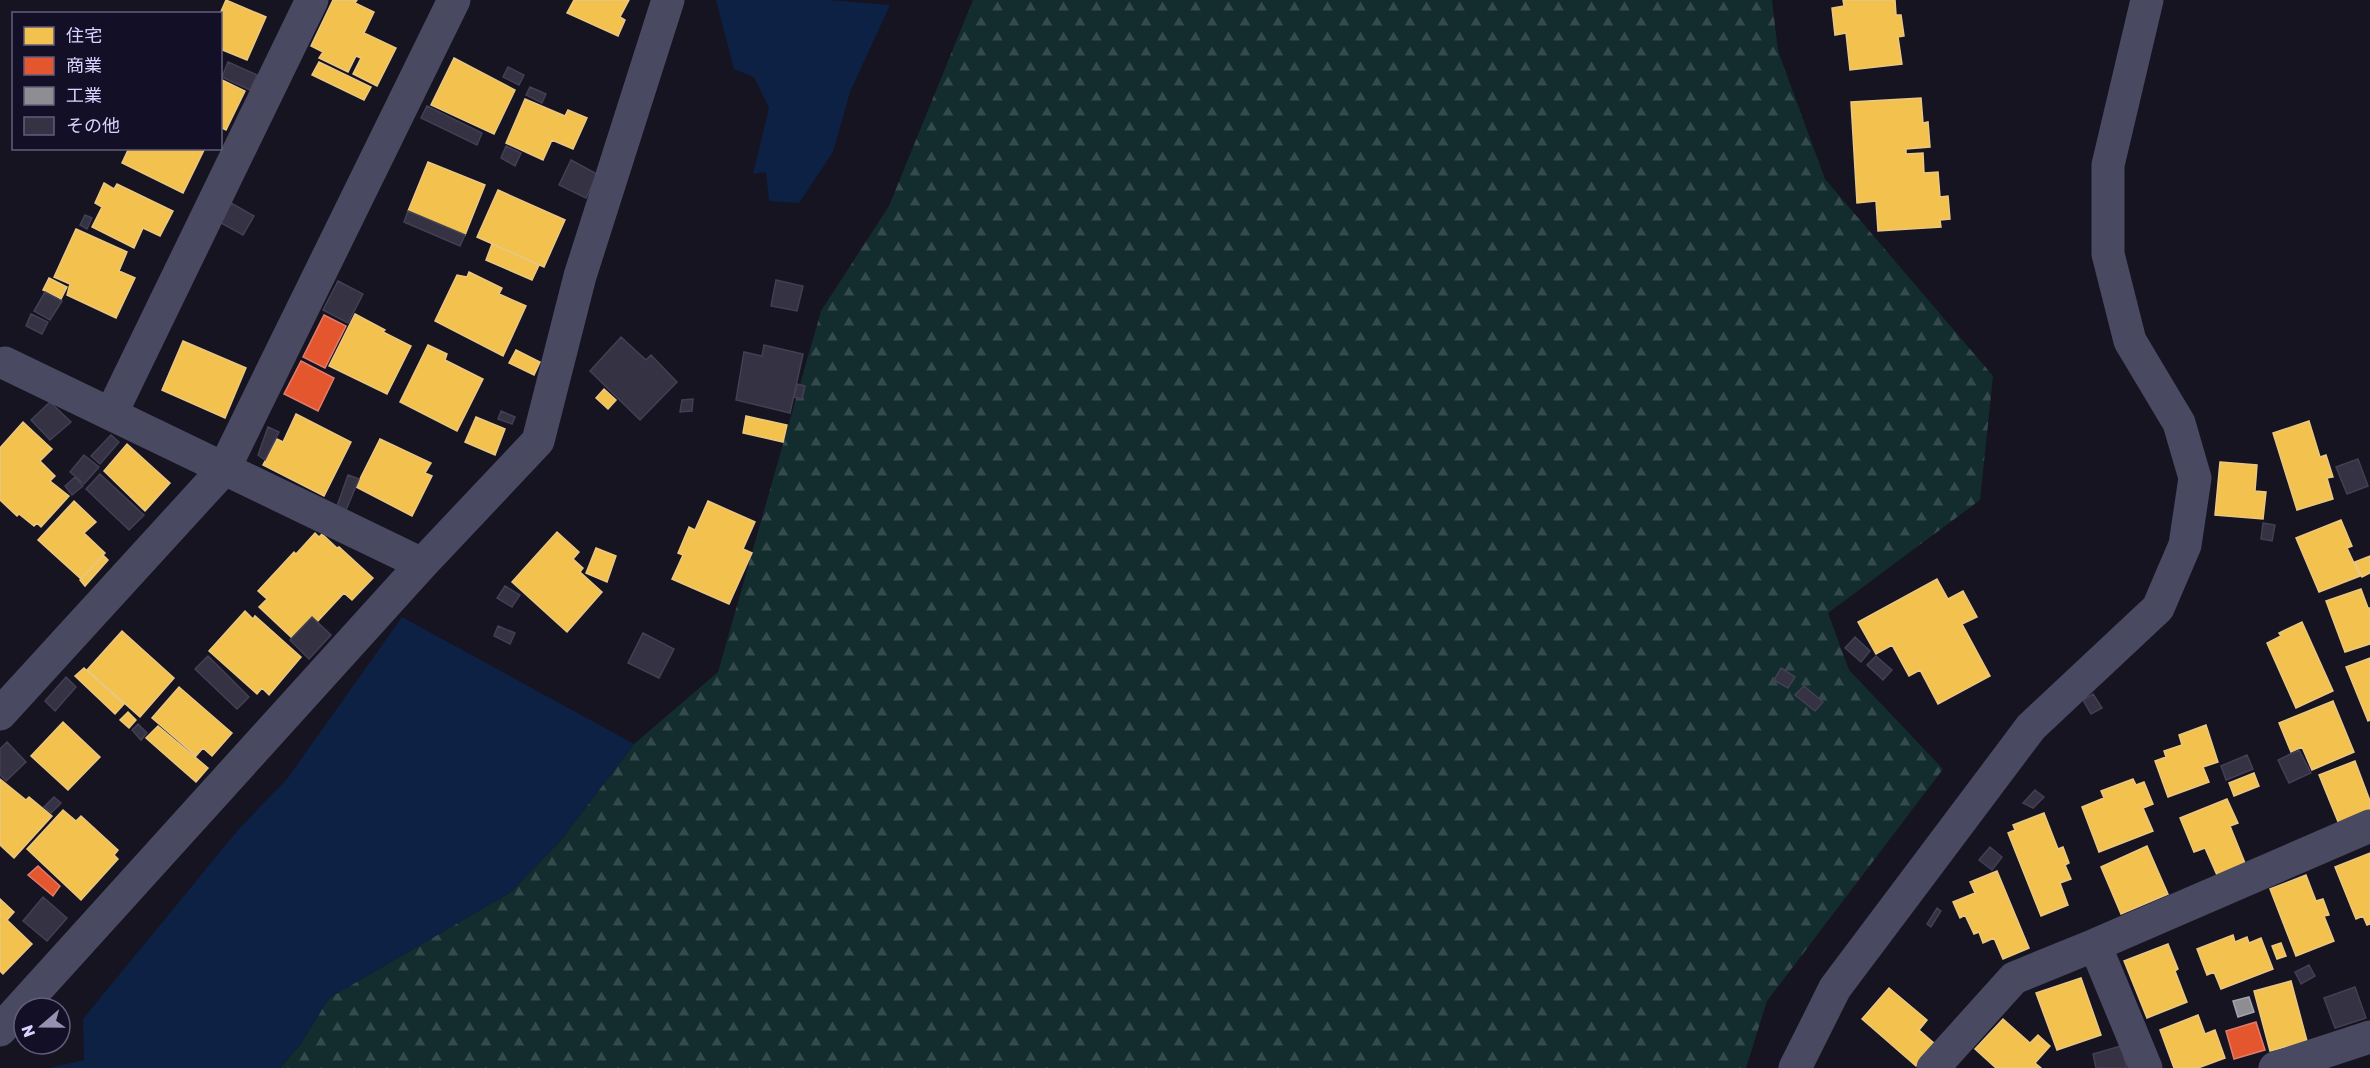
<svg xmlns="http://www.w3.org/2000/svg" width="2370" height="1068" viewBox="0 0 2370 1068" font-family="Rubik,'Noto Sans JP',sans-serif">
<style>
.forest{fill:url(#forest-firs)}
.water{fill:#0d2144}
.homes{fill:#f2c14e;stroke:#eac783;stroke-width:1.5}
.shops{fill:#e4572e;stroke:#e17c6d;stroke-width:1.5}
.industry{fill:#8d8d92;stroke:#a4a2b3;stroke-width:1.5}
.building{fill:#343243;stroke:#433f54;stroke-width:1.5}
.lines{fill:none;stroke-linecap:round;stroke-linejoin:round}
.minor{stroke:#4a4962;stroke-width:33}
</style>
<defs>
<pattern id="forest-firs" width="22" height="20" patternUnits="userSpaceOnUse" patternTransform="scale(1.5)"><rect width="22" height="20" fill="#132c2d"/><path d="M5 1l3.5 6h-7zM16 11l3.5 6h-7z" fill="#354a4c"/></pattern>
</defs>
<rect width="100%" height="100%" fill="#161421"/>
<path class="forest" d="M973 0H1772L1778 51 1825 179 1993 376 1980 500 1828 613 1849 670 1943 769 1767 1001 1746 1068H280L300 1045 329 998 511 892 561 840 634 744 718 672 821 311 889 206Z"/>
<path class="water" d="M716 0H829L890 5 850 92 833 152 799 203 769 201 766 172 753 174 769 108 754 77 734 69Z
M402 617 634 744 561 840 511 892 329 998 300 1045 280 1068H49L84 1060 83 1019 238 830 287 779Z"/>
<path class="homes" d="M226 0 266 17 247 60 220 49V14Z
M333 0H357L355 3 374 12 364 33 396 48 377 86 353 74 361 58 356 56 348 72 319 58 323 52 311 46Z
M574 0H629L620 17 625 20 618 36 567 13Z
M1843 0H1895L1896 15H1901L1904 36 1898 37 1902 64 1850 70 1846 33 1835 35 1832 8 1844 6Z
M454 58 515 90 494 134 431 105Z
M319 62 371 87 364 100 312 75Z
M220 79 245 91 226 130 220 127Z
M1921 98 1923 123 1928 122 1930 147 1906 149V154L1923 153 1924 173 1938 172 1940 197 1948 196 1950 219 1940 220 1941 227 1878 231 1876 201 1857 203 1851 102Z
M525 99 565 116 568 110 587 118 573 149 552 140 543 160 506 143Z
M129 148H205L183 193 122 163Z
M428 162 485 185 465 235 408 211Z
M104 183 114 189 117 184 173 211 160 236 143 228 134 248 92 227 102 207 95 203Z
M498 190 565 220 544 267 477 237Z
M76 229 127 252 119 271 135 278 116 318 67 295 70 284 54 277Z
M492 244 539 265 532 280 486 260Z
M469 272 502 288 499 294 526 306 503 356 435 321 457 275 467 277Z
M49 278 67 287 61 299 43 290Z
M355 314 385 330 383 332 411 346 387 394 329 366Z
M183 341 246 368 225 418 162 390Z
M428 345 447 354 445 360 483 379 457 431 400 402Z
M516 350 540 362 534 375 509 363Z
M604 389 616 400 608 409 596 398Z
M296 414 351 442 324 496 263 465 277 439 283 442Z
M746 416 787 425 783 442 743 433Z
M476 417 505 429 495 455 465 442Z
M2309 421 2320 457 2326 455 2333 477 2327 478 2333 499 2297 510 2273 433Z
M23 422 52 449 40 461 55 476 50 481 69 496 41 527 37 523 34 526 19 514 17 516 0 500V448Z
M380 439 431 463 425 473 432 476 412 516 356 487Z
M127 444 170 483 145 511 104 471Z
M2220 462 2257 465 2255 491 2266 492 2263 519 2215 515Z
M74 501 96 522 84 533 105 553 81 579 38 540Z
M708 501 755 522 743 549 752 553 729 604 672 579 683 555 678 553 689 527 695 530Z
M2341 520 2352 546 2347 548 2360 576 2319 592 2296 538Z
M557 532 579 552 573 559 583 568 580 572 602 592 567 632 512 582Z
M315 533 319 537 322 534 337 548 339 547 373 578 352 600 344 593 317 622 312 617 292 638 259 607 267 599 258 591 294 552 296 554Z
M596 548 616 556 607 582 586 573Z
M103 555 108 560 85 586 80 580Z
M2370 556V573L2362 577 2355 562Z
M1937 579 1948 599 1963 591 1977 617 1962 624 1990 676 1938 704 1920 670 1909 676 1892 645 1876 654 1858 622Z
M2361 589 2368 608H2370V644L2345 652 2326 601Z
M245 611 253 619 255 616 301 657 269 695 262 688 257 694 209 651Z
M2302 622 2333 691 2296 708 2267 643 2281 636 2279 633Z
M122 631 174 678 140 717 87 670Z
M2370 658V720L2368 721 2346 667Z
M84 668 124 704 115 714 75 676Z
M179 687 232 733 212 756 203 748 196 756 152 718Z
M2333 701 2354 752 2312 770 2302 747 2291 752 2279 723Z
M128 712 136 720 129 728 120 720Z
M63 722 100 757 68 790 31 756Z
M2206 725 2218 762 2203 767 2209 782 2168 797 2155 761 2166 757 2164 751 2182 745 2179 735Z
M158 726 208 768 196 782 146 738Z
M2355 761 2370 801V812L2339 824 2319 775Z
M2254 773 2259 786 2234 796 2229 783Z
M0 779 26 800 29 797 52 816 14 858 0 845Z
M2133 779 2136 785 2144 782 2153 804 2143 808 2153 831 2099 852 2082 807 2104 798 2101 791Z
M2227 799 2238 823 2230 826 2245 863 2217 875 2205 848 2194 852 2180 818Z
M63 810 76 821 81 816 118 850 114 855 118 859 81 900 27 849Z
M2044 813 2058 849 2063 847 2069 863 2065 865 2071 879 2060 883 2068 905 2041 916 2008 833 2015 830 2013 825Z
M2147 846 2168 894 2121 914 2101 867Z
M2370 853V924L2367 925 2363 916 2356 919 2335 867Z
M1997 871 2029 948 2003 959 1994 938 1983 943 1979 932 1974 934 1965 915 1960 918 1953 902 1975 893 1970 882Z
M2306 875 2316 901 2323 899 2329 915 2324 916 2334 941 2296 956 2270 889Z
M0 899 14 912 7 920 32 944 3 974 0 971Z
M2233 935 2235 942 2247 937 2249 943 2261 938 2273 969 2221 989 2214 972 2207 975 2197 949Z
M2281 943 2286 956 2277 959 2272 946Z
M2168 944 2178 969 2175 971 2187 1002 2147 1018 2124 961Z
M2081 978 2101 1035 2057 1050 2036 993Z
M2291 981 2307 1041 2270 1051 2254 991Z
M1889 988 1927 1020 1919 1030 1935 1044 1916 1066 1862 1019Z
M2198 1015 2205 1034 2215 1030 2225 1058 2198 1068H2174L2160 1030Z
M2003 1019 2030 1043 2038 1035 2050 1046 2035 1063 2041 1068H1996L1975 1049Z"/>
<path class="shops" d="M324 315 346 326 325 368 303 357Z
M301 361 334 378 318 411 284 394Z
M38 866 60 886 53 896 28 875Z
M2256 1022 2265 1050 2234 1059 2226 1031Z"/>
<path class="industry" d="M2249 997 2254 1012 2238 1017 2233 1001Z"/>
<path class="building" d="M228 62 257 75 250 90 222 77Z
M508 67 524 75 519 85 503 77Z
M530 87 546 94 542 103 526 95Z
M427 106 482 133 477 145 421 118Z
M506 146 521 153 515 166 501 158Z
M571 160 597 174 586 198 559 185Z
M231 203 254 216 243 235 221 223Z
M408 211 465 235 460 246 404 222Z
M85 215 92 218 87 229 80 225Z
M776 280 803 286 797 311 771 306Z
M338 281 363 294 348 323 323 310Z
M45 292 62 301 50 320 34 311Z
M31 314 48 322 42 334 26 326Z
M621 337 646 360 651 355 677 382 640 420 590 371Z
M764 345 803 354 790 413 736 400 744 352 762 356Z
M797 384 805 386 802 399 794 397Z
M693 399 692 411 680 412 682 400Z
M50 402 71 422 50 440 31 420Z
M501 411 515 417 512 424 498 419Z
M268 427 279 432 265 460 258 455Z
M111 435 119 442 100 464 91 456Z
M84 455 99 467 84 484 70 472Z
M2358 459 2368 486 2347 494 2336 467Z
M100 474 144 515 129 530 86 489Z
M348 475 359 479 346 510 337 506Z
M75 477 83 486 72 495 65 486Z
M2263 523 2275 525 2272 541 2261 539Z
M505 586 520 595 512 607 497 598Z
M312 617 331 635 309 659 290 640Z
M498 626 515 633 510 644 494 636Z
M643 633 674 649 659 678 628 663Z
M1855 637 1870 651 1861 662 1845 648Z
M208 656 249 697 237 709 195 669Z
M1876 656 1892 670 1883 680 1867 665Z
M1781 668 1795 677 1788 688 1774 680Z
M66 677 76 687 55 711 45 701Z
M1804 686 1823 702 1815 711 1795 695Z
M2093 694 2102 708 2091 714 2083 700Z
M138 724 147 733 141 740 132 730Z
M7 742 26 762 6 781 0 775V749Z
M2299 750 2311 773 2289 783 2278 760Z
M2247 755 2253 769 2226 780 2221 766Z
M2035 790 2044 797 2033 808 2023 803Z
M54 797 61 803 51 813 44 807Z
M1990 847 2002 857 1992 870 1979 860Z
M43 897 67 918 47 941 23 921Z
M1937 908 1941 911 1931 927 1927 924Z
M2309 965 2315 976 2301 984 2295 972Z
M2355 987 2366 1018 2335 1028 2324 998Z
M2121 1046 2127 1068H2096L2093 1054Z"/>
<g class="lines">
<path class="minor" d="M5 363 422 564
M111 414 312 0
M0 714 224 469 454 0
M2095 945 2370 826
M0 1030 422 564 538 441 580 276 668 0
M1795 1068 1835 988 2031 727 2158 608 2185 545 2195 478 2179 423 2130 341 2108 254V165L2147 0
M1933 1068 2014 978 2095 945 2146 1068
M2275 1068 2370 1037"/>
</g>
<rect x="12" y="12" width="210" height="138" fill="#130f26" stroke="#625e7d" stroke-width="1.5"/>
<rect x="24" y="27" width="30" height="18" fill="#f2c14e" stroke="#625e7d" stroke-width="1.5"/>
<text x="66" y="42" font-size="18" fill="#d9d4ff">住宅</text>
<rect x="24" y="57" width="30" height="18" fill="#e4572e" stroke="#625e7d" stroke-width="1.5"/>
<text x="66" y="72" font-size="18" fill="#d9d4ff">商業</text>
<rect x="24" y="87" width="30" height="18" fill="#8d8d92" stroke="#625e7d" stroke-width="1.5"/>
<text x="66" y="102" font-size="18" fill="#d9d4ff">工業</text>
<rect x="24" y="117" width="30" height="18" fill="#343243" stroke="#625e7d" stroke-width="1.5"/>
<text x="66" y="132" font-size="18" fill="#d9d4ff">その他</text>
<g transform="translate(42 1026) rotate(250)"><circle r="28" fill="#130f26" stroke="#625e7d" stroke-width="1.5"/>
<path d="M0-4.5L10 22L0 15L-10 22Z" fill="#9591b1"/>
<text y="-9" font-size="16" font-weight="bold" text-anchor="middle" fill="#d9d4ff">N</text>
</g>
</svg>
